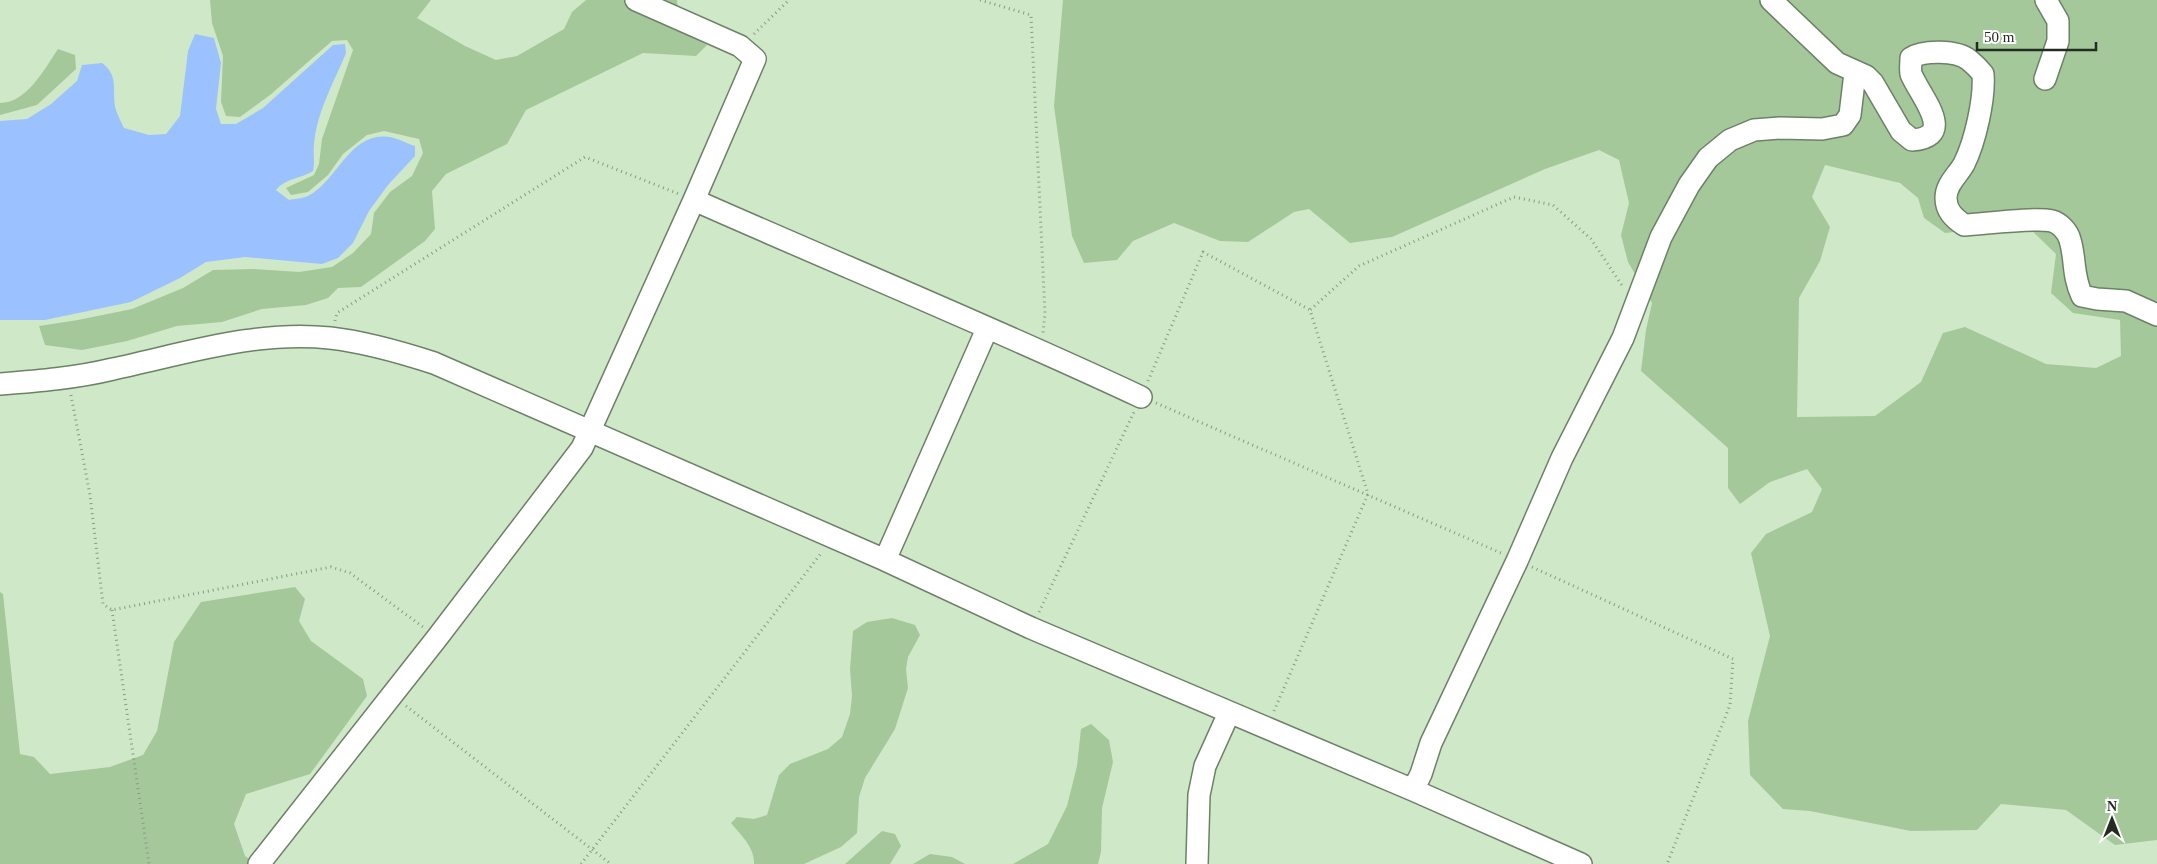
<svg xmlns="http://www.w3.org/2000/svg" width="2157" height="864" viewBox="0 0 2157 864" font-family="'Times New Roman',serif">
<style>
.green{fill:#a5c89b;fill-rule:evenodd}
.water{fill:#9bc2fe}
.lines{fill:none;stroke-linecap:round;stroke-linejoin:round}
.minor-casing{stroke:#6c8266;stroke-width:24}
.path{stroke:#899c84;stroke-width:3;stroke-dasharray:1 4;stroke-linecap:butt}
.minor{stroke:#fff;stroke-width:21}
</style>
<rect width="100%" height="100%" fill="#cfe8c8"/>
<path class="green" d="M210 0H431L417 18 465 46 496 60 517 56 564 29 572 12 586 0H677L680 31 707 45 696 56 643 53 526 110 507 144 446 174 432 191 435 229 425 241 361 287 338 288 328 298 306 305 262 309 222 322 177 326 127 341 82 350 45 345 39 326 78 320 132 309 183 288 213 270 253 269 299 272 332 267 353 253 371 234 374 213 390 192 412 176 423 153 419 139 384 131 367 135 343 154 328 175 308 192 291 195 286 188 314 175 319 164 322 139 353 50 347 40 332 41 270 95 240 117 226 116 221 102 223 56 212 23Z
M1063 0H2157V840L2115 845 2066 810 2001 804 1977 830 1911 831 1810 811 1783 809 1750 775 1748 721 1770 636 1751 553 1766 534 1812 512 1822 489 1807 469 1770 482 1740 504 1728 488V448L1641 371 1646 330 1652 303 1628 262 1621 235 1629 203 1619 160 1599 150 1545 169 1392 237 1350 243 1309 209 1294 212 1248 242 1220 241 1174 223 1133 241 1117 260 1084 263 1072 236 1054 106ZM1825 165 1900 183 1918 198 1924 218 1945 233 2025 224 2056 254 2051 293 2073 313 2120 320 2121 356 2096 368 2046 364 1965 327 1943 333 1921 382 1875 416 1797 417 1799 298 1820 261 1830 227 1812 197Z
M58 49 75 55 76 69 37 105 0 115V103C27 103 45 68 58 49Z
M295 587 305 599 299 621 311 641 363 679 367 696 310 774 246 794 234 824 245 856 256 864H0V592L3 594 20 754 34 757 50 774 110 767 143 755 157 731 174 642 201 602Z
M892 618 915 625 920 635 908 657 906 669 908 688 895 729 865 778 859 797 857 833 841 847 804 864H754C755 848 741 835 731 823L737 817 754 819 767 815 779 775 790 764 828 749 842 737 850 714 852 696 850 669 853 631 867 622Z
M1091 724 1109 740 1113 762 1102 808 1101 852 1098 864H1013L1048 844 1067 806 1077 766 1081 729Z
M882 831 895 834 901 846 890 864H845Z
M930 854 952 857 965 864H913Z"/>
<path class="water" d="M195 34 214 38 221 63 216 109 221 124H236L263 108 333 45 345 44 346 53C334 82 317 112 314 144 313 154 315 162 313 171 300 179 286 178 276 190L289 200C295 199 303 198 308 196 339 180 351 127 394 138 401 140 408 144 415 146V156L388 185 369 211 353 243 338 258 322 264 245 257 206 262 180 278 131 302 45 320H0V121L27 119 51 104 77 81 82 65 102 63C120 76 111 91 116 110 118 116 121 122 124 128L149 135 166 134 180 116 188 51Z"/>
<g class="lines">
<defs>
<path id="minor" d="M1771 0 1837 63 1866 76 1873 83 1901 131 1912 140C1958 137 1920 96 1911 74 1910 69 1911 63 1911 58 1923 50 1957 50 1969 60 1974 64 1979 69 1983 74 1985 99 1975 142 1964 164 1958 175 1946 184 1946 198 1946 211 1954 218 1964 225 1984 224 2034 217 2052 221 2060 223 2068 232 2070 240 2076 260 2072 274 2082 296L2097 299 2126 301 2157 315
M2045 79 2058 41V21L2046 0
M694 200C843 266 994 328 1141 397
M0 384C38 381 76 378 113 369 184 354 256 330 330 338 366 342 400 352 434 363L885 560 1031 628 1413 790 1581 864
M885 560 987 329
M1413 790 1421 774 1431 743 1517 561 1562 458 1623 338 1661 237 1689 185 1708 158 1730 140 1754 130 1780 128 1822 129 1843 125 1850 115 1855 73
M259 864 437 638 582 448 694 200 755 59 740 46 636 0
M1197 864 1199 795 1205 766 1229 713"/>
</defs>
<use href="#minor" class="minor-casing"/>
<path class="path" d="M980 0 1031 15 1045 314 1043 333
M754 34 789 0
M335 321 337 313 585 157 679 194
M1148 381 1203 252 1310 310
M71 395 90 495 103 604 112 610 331 567 350 573 423 627
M1156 403 1501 553
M1532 567 1733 659 1730 705 1667 864
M112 610 149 864
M1039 612 1134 412
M406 706 611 864
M1274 711 1368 494 1310 310 1359 266 1514 197 1553 205 1591 239 1623 287
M581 864 822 552"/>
<use href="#minor" class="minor"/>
</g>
<g transform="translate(2112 819)" stroke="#ffffff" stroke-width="4" paint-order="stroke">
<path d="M0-4L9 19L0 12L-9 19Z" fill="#222c20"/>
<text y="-8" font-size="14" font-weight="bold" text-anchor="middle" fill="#222c20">N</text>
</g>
<path d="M1977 42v8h119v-8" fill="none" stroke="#222c20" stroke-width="2.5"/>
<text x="1984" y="42" font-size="15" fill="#222c20" stroke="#ffffff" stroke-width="4" paint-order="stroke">50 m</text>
</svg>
